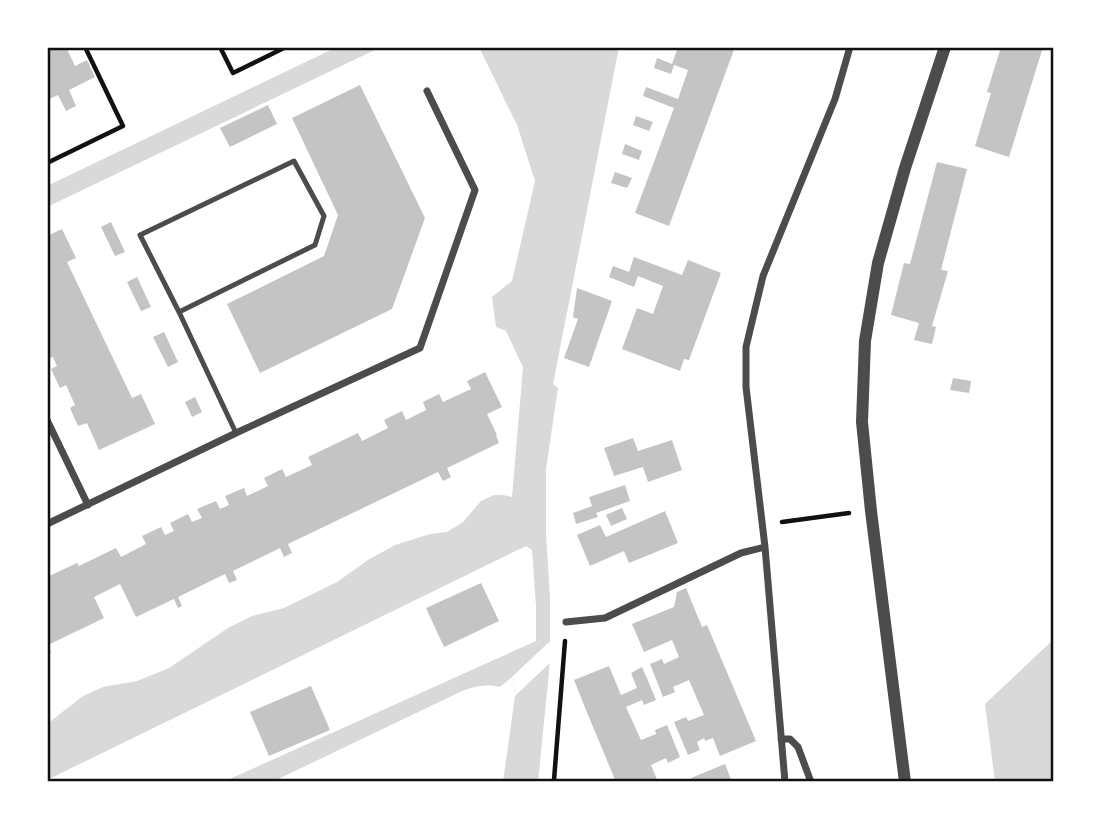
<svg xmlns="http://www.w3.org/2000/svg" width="1101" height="829" viewBox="0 0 1101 829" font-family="'PT Sans',sans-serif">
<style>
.water{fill:#d9d9d9}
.pier{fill:#fff}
.building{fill:#c4c4c4}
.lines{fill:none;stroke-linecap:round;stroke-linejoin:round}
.path{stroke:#111;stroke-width:4.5}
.service{stroke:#4c4c4c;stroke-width:5}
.minor{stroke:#4c4c4c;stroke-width:7}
.tertiary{stroke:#4c4c4c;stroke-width:12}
.neatline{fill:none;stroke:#111;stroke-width:2.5}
</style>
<rect width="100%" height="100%" fill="#fff"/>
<path class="water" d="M337 47H381L47 207V186Z
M479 47H619L553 384 558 388 546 469V533L550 598V661L538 782H503L515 696 513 676 500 687C485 684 474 686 460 692L272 782H223L536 641V606L532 550 526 546 47 780V724L83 696 103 687 137 681 169 668 228 628 252 616 284 608 337 582 368 560 395 545 430 534 447 532 463 522 481 501 494 495H503L512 497 523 367 506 331 496 327 492 297 512 281 535 181 517 125Z
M1054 639V782H995L985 704Z"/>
<path class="pier" d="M553 641 554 659 515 696 513 676 548 643Z"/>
<path class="building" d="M47 47H66L75 66 87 60 95 77 69 90 76 106 66 111 58 95 47 100Z
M678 47H735L669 226 635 213 674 108 643 96 646 87 678 99 688 70 674 65 671 74 654 68 657 58 672 64Z
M1001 47H1043L1009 157 975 146 991 93 987 92Z
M360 85 425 218 392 309 260 373 227 304 324 256 338 215 292 118Z
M268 105 277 124 230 147 220 128Z
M636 116 653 122 649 131 633 125Z
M625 144 642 151 639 160 622 154Z
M937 162 967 169 941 270 948 271 932 326 936 327 932 344 914 340 919 323 891 315 904 263 910 264Z
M615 172 632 178 627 188 611 183Z
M111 222 125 252 115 256 101 227Z
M62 229 76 258 67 262 132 398 141 394 155 424 99 450 87 423 78 426 70 408 75 405 66 385 60 388 51 369 57 366 53 357 47 359V236Z
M634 257 682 275 688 260 721 273 689 360 684 359 680 371 622 349 637 308 653 314 663 286 638 276 634 287 609 277 613 266 629 272Z
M137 277 151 307 141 311 127 282Z
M577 288 612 301 589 367 564 358 578 319 573 317Z
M164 332 178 362 168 367 153 337Z
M485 372 502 407 487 414 497 435H496L499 443 447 468 451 477 443 481 438 472 288 544 292 553 284 557 280 548 233 571 237 580 229 583 225 574 178 597 182 606 178 608 174 599 136 617 120 584 94 597 104 618 48 645 51 652 47 654V577L77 563 79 566 116 548 121 557 146 544 142 536 161 527 165 535 174 531 170 523 188 514 192 522 202 518 197 509 216 501 220 509 229 505 225 496 244 488 247 496 268 486 264 478 282 469 286 477 312 465 308 457 358 433 362 441 388 428 384 420 402 411 406 420 426 410 423 402 439 394 443 402 471 389 467 381Z
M953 378 971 381 969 393 950 390Z
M195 397 202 412 192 417 185 402Z
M633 438 638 451 672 440 682 470 648 482 643 467 614 476 604 448Z
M625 485 630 501 596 513 598 517 576 524 573 513 592 506 589 497Z
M622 508 627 519 611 526 606 515Z
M665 511 678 543 629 563 624 551 590 566 577 535 600 525 606 537Z
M481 583 499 621 444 647 426 608Z
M686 588 702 627 707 625 756 741 720 756 713 738 705 741 704 738 697 742 700 750 688 755 674 722 686 717 688 721 704 715 689 680 673 687 675 692 663 697 650 664 662 659 664 664 679 657 672 640 644 652 632 624 674 607 677 592Z
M609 666 621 695 637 688 631 673 642 667 649 683 656 700 644 705 642 700 626 707 641 740 656 734 655 730 667 725 680 757 668 763 666 758 651 765 658 782H616L586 710 574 680Z
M311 686 330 730 269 756 250 712Z
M725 764 732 782H693L691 778Z"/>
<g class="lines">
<path class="path" d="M220 47 233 73 286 47
M47 163 123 126 85 47
M782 522 849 513
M554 780 565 641"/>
<path class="service" d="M179 312 315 245 324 216 294 161 140 235 179 312 236 433"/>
<path class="minor" d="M47 420 88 505
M47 524 236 433 420 348 475 190 427 91
M566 622 605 618 741 553 765 547
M781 739H790L798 747 811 782
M785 782 765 547 746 387V347L763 276 835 99 850 47"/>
<path class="tertiary" d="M905 782 871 511 862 422 865 341 878 263 905 168 945 47"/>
</g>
<rect width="1101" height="829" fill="none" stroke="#ffffff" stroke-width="98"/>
<rect x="49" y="49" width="1003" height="731" class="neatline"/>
</svg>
